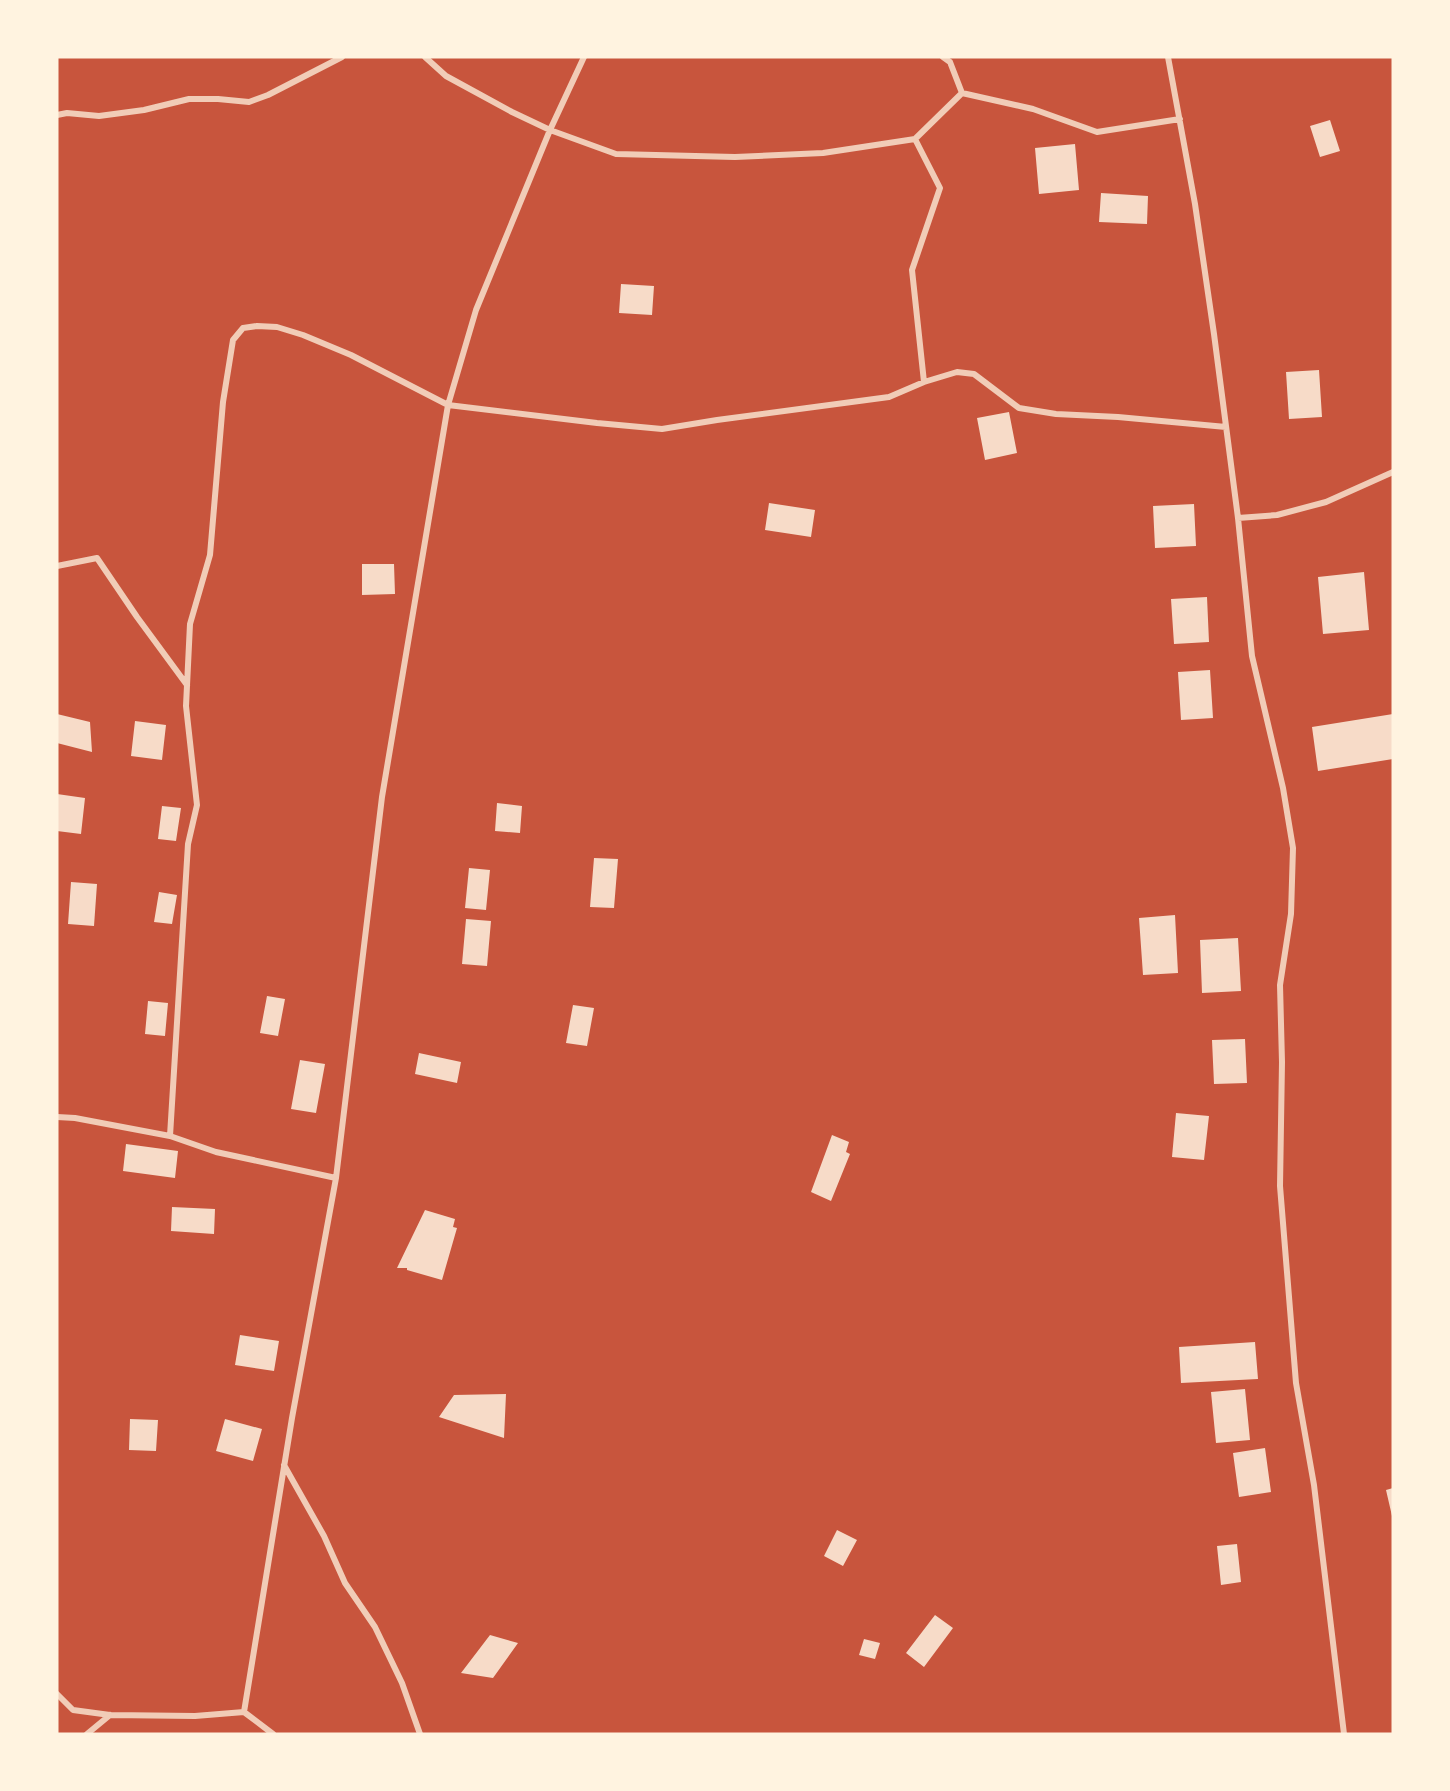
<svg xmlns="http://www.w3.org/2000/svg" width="1450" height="1791" viewBox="0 0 1450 1791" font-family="'Varela Round',sans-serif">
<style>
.building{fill:#f7dbc8}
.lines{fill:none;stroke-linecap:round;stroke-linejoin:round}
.minor{stroke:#f1ccb7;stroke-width:6}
</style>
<rect width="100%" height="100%" fill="#c8553d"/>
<path class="building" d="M1330 120 1340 151 1320 157 1310 126Z
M1075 144 1079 190 1039 194 1035 148Z
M1101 193 1148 196 1147 224 1099 222Z
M621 284 654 286 652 315 619 313Z
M1319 370 1322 417 1289 419 1286 372Z
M1009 412 1017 453 985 460 977 418Z
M769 503 815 510 811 537 765 530Z
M1194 504 1196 546 1155 548 1153 506Z
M362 564H394L395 594 362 595Z
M1364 572 1369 630 1323 634 1318 577Z
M1207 597 1209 642 1174 644 1171 599Z
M1210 670 1213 718 1181 720 1178 672Z
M57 714 90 722 92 752 57 743Z
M1393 714V759L1318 771 1312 727Z
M135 721 166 725 162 760 131 756Z
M57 794 85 798 81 834 57 831Z
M497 803 522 806 520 833 495 831Z
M162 806 181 808 176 841 158 839Z
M594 858 618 859 614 908 590 907Z
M469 868 490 870 486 910 465 908Z
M71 882 97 884 94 926 68 924Z
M159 892 177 895 172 924 154 922Z
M1175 915 1178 973 1143 975 1139 918Z
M466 919 491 921 487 966 462 964Z
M1238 938 1241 991 1202 993 1200 940Z
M267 996 285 999 278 1036 260 1033Z
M148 1001 168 1003 165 1036 145 1034Z
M573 1005 594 1008 587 1046 566 1043Z
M1245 1039 1247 1083 1214 1084 1212 1040Z
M419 1053 461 1062 457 1083 415 1074Z
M300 1060 325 1064 316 1113 291 1109Z
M1176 1113 1209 1116 1204 1160 1172 1157Z
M832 1135 849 1142 846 1152 850 1154 831 1201 811 1192Z
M126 1144 178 1151 175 1178 123 1171Z
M172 1207 215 1209 214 1234 171 1231Z
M425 1210 455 1219 453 1227 457 1228 442 1280 407 1270V1268H397Z
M240 1335 279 1341 274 1371 235 1365Z
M1255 1342 1258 1379 1181 1383 1179 1347Z
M1245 1389 1250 1440 1216 1443 1211 1392Z
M506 1394 504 1438 439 1417 454 1395Z
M130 1419 158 1420 156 1451 129 1450Z
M225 1419 262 1429 253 1461 216 1451Z
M1265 1448 1271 1492 1239 1497 1233 1453Z
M1393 1488V1515L1392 1516 1386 1490Z
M837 1530 857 1540 843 1566 824 1556Z
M1237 1544 1241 1582 1221 1585 1217 1546Z
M935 1615 953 1628 924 1667 906 1653Z
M490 1635 518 1643 493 1678 461 1673Z
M864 1639 880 1643 875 1659 859 1655Z"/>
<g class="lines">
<path class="minor" d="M425 57 446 76 512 112 550 130 616 154 735 157 823 153 915 139 962 93 1033 109 1097 132 1180 119
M943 57 950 62 962 93
M1168 57 1195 204 1214 334 1238 518 1252 656 1283 788 1293 848 1291 914 1280 985 1282 1062 1280 1186 1296 1383 1314 1485 1344 1734
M57 115 67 113 99 116 144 110 189 99H218L249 102 268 95 342 57
M915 139 940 188 912 270 924 382
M1238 518 1277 515 1326 502 1393 472
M57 566 97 558 137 617 187 685
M57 1117 75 1118 170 1136 216 1152 336 1178
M170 1136 188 844 197 805 186 706 190 624 210 555 223 402 233 340 243 328 257 326 277 327 303 335 351 355 448 405 597 423 662 429 717 420 889 397 924 382 957 372 974 374 1019 408 1056 414 1118 417 1226 427
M284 1465 324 1536 345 1583 375 1627 402 1683 420 1734
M57 1694 73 1710 110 1715 195 1716 244 1712 273 1734
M244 1712 292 1418 336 1178 382 797 448 405 476 310 550 130 584 57
M87 1734 110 1715"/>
</g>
<rect width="1450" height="1791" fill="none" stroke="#fff3e0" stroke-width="117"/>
</svg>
